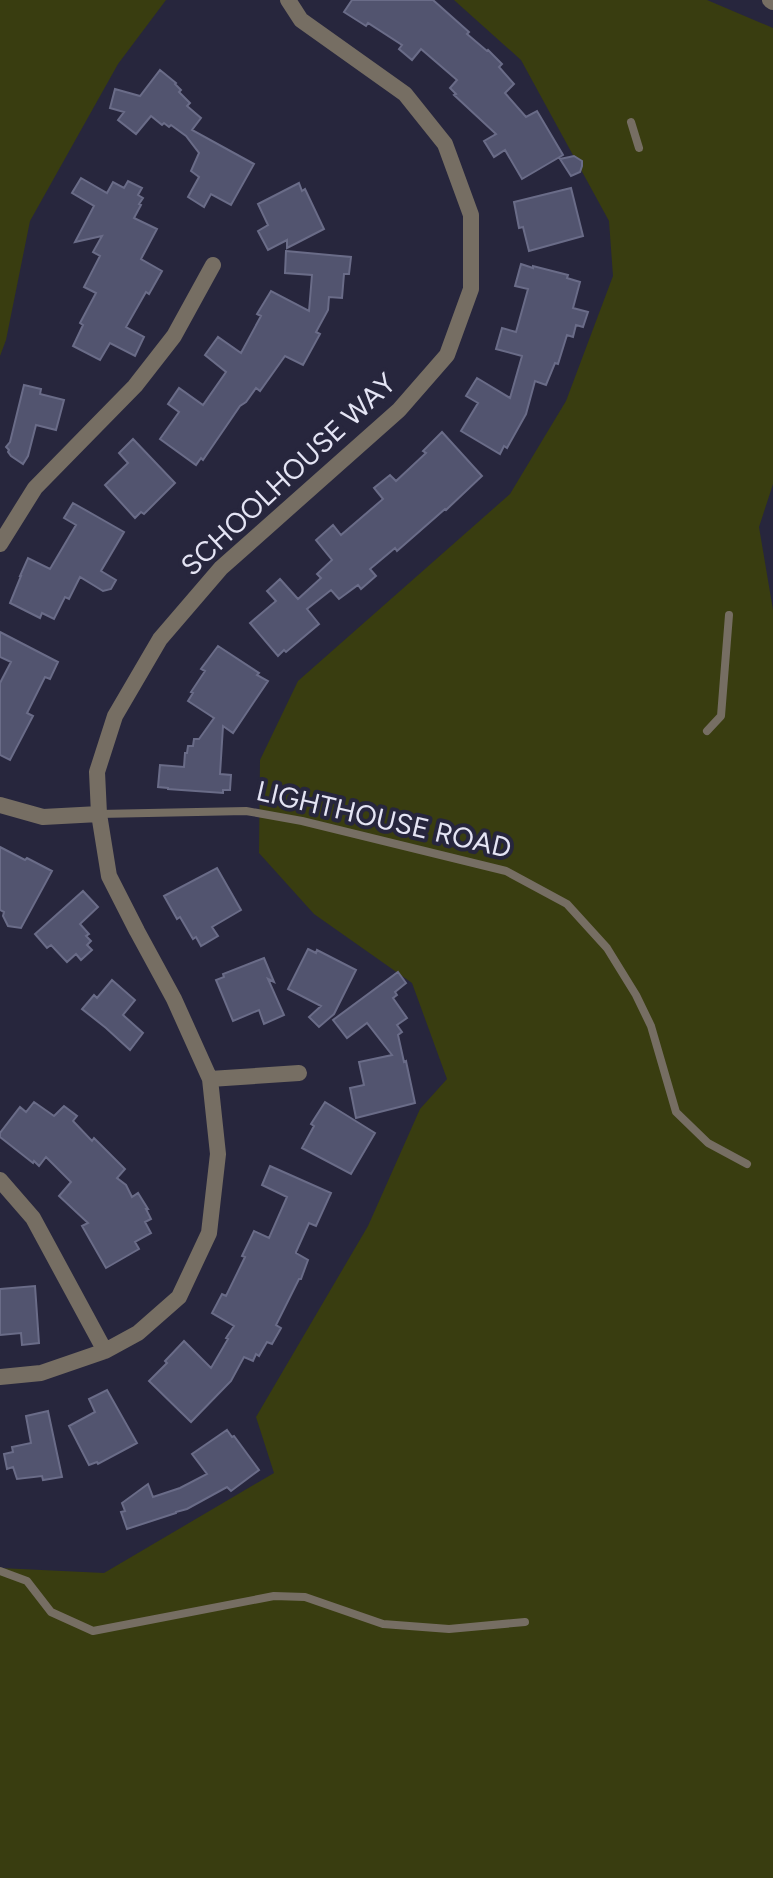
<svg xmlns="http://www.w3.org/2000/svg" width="773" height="1878" viewBox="0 0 773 1878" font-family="Figtree,sans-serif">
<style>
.green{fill:#393d10}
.building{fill:#52546f;stroke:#6a6c88;stroke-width:2}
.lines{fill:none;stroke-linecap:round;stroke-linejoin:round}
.lane{stroke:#766e63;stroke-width:8}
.street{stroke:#766e63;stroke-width:16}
.labels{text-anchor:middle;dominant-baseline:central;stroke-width:8;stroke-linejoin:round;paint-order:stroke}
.street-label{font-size:28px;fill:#e4e4f4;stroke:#27263d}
</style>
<rect width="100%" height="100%" fill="#27263d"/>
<path class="green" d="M0 0H166L118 64 30 221 6 340 0 356Z
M454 0H707L773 28V484L759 527 773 610V1878H0V1568L104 1573 274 1473 256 1417 368 1226 420 1109 447 1079 412 983 314 914 259 853 260 760 298 681 510 494 566 401 613 276 609 221 521 60Z"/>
<path class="building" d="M352 0H433L469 32 467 34 487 51 488 50 502 64 499 67 514 84 505 93 526 117 537 111 563 155 522 179 505 150 494 157 484 141 496 134 454 95 456 94 450 88 457 80 421 49 412 60 399 49 402 45 368 23 366 26 344 12Z
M160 70 176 83 175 84 181 90 179 92 190 103 187 106 201 118 192 130 254 164 231 205 211 194 204 207 188 197 199 177 191 171 199 153 186 136 171 125 169 127 164 123 162 125 151 116 136 134 118 120 124 112 110 108 115 89 140 96Z
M574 156 582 161V166L580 172 571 176 560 159Z
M81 178 107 193 113 182 124 188 128 181 142 188 138 195 143 198 139 204 141 205 134 218 157 229 141 259 162 271 149 294 146 292 126 327 144 337 135 356 110 343 100 360 73 346 83 325 80 323 96 293 84 287 100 256 93 252 102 236 75 242 94 206 72 193Z
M299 183 302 191 305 189 324 229 287 248V240L268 250 258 231 268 225 258 204Z
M571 188 583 236 529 251 523 227 519 228 514 202Z
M286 251 351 257 349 274H344L342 298 329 297 328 310 316 332 320 334 303 365 285 356 260 391 256 388 246 402 240 406 203 460 201 458 196 465 160 439 179 412 168 404 179 388 203 405 226 372 205 355 218 337 241 353 261 316 257 314 271 291 309 311 312 275 285 273Z
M521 264 533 268V266L568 275 567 278 580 282 573 308 588 312 583 327 576 325 573 337 567 335 558 364 555 363 546 385 535 381 526 414 507 448 504 446 500 454 461 431 478 403 466 396 477 378 510 398 522 356 496 349 502 328 516 332 528 289 515 286Z
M24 385 41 389 40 394 64 400 56 430 36 425 28 456 23 464 11 456 8 452 9 450 6 447 10 442Z
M442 432 482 476 446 510 445 509 397 551 395 548 370 569 376 576 361 589 358 585 339 599 331 590 307 609 319 624 286 652 284 650 278 656 250 623 276 601 267 591 280 579 298 599 321 578 317 574 332 560 316 540 333 525 341 535 383 499 374 488 390 475 396 481 426 453 423 451Z
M133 439 175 483 144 514 141 512 135 518 105 485 128 463 119 453Z
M73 503 124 532 101 571 116 580 111 589 103 591 80 577 69 599 65 597 54 619 42 613 40 618 10 603 21 576H20L28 558 50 569 76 525 64 518Z
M0 632 58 662 50 679 45 677 27 713 33 716 10 760 0 755V683L11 662 0 657Z
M218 646 259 673 257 675 268 681 233 733 223 726 220 774 231 775 230 790H223V793L168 789V788L158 787 160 765 184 767 185 753H187L188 746H193L194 739H199L214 718 188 701 193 693 191 692 205 671 201 669Z
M0 847 25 860 27 858 52 871 21 928 8 926 3 916 4 912 0 910Z
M217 868 241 910 212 927 218 936 201 946 196 937 193 939 180 917 177 919 164 896Z
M83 891 98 907 80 924 89 934 86 936 91 941 87 945 92 950 81 960 76 954 67 962 51 945 47 948 35 934Z
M308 949 316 953 317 950 356 970 334 1014 319 1027 309 1017 321 1006 288 989Z
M264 958 274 982 268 979 284 1015 264 1024 259 1010 233 1021 216 980 224 977 223 974Z
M398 972 406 983 395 992 397 995 393 998 407 1018 397 1025 402 1032 398 1035 404 1062 406 1061 415 1103 356 1118 350 1088 364 1085 359 1062 392 1055 367 1023 347 1038 333 1020Z
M112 980 135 1000 123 1015 143 1033 130 1050 106 1028 82 1009 94 995 97 998Z
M34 1102 54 1116 64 1106 77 1116 73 1121 92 1141 94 1138 125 1169 117 1178 126 1185 132 1197 138 1193 148 1209H146L151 1219 145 1222 151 1233 135 1242 139 1249 106 1268 82 1226 88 1223 59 1196 71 1182 46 1157 39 1166 34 1161 33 1163 0 1137V1133L20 1107 26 1112Z
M325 1102 375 1133 351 1174 302 1148 314 1126 311 1124Z
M270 1166 331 1193 316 1226 309 1223 296 1252V1253L308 1260 301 1279H299L276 1325 281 1328 272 1344 267 1342 259 1356 256 1354 253 1361 244 1357 231 1381 191 1422 149 1381 167 1363 165 1361 184 1341 211 1368 228 1339 226 1338 234 1326 212 1313 222 1294 226 1296 245 1257 242 1256 254 1231 269 1238 287 1197 262 1185Z
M35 1286 39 1343 22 1345 21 1333 0 1335V1289Z
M107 1390 137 1443 98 1464 97 1462 89 1465 69 1426 95 1412 89 1399Z
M48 1411 62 1477 43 1480 42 1476 17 1479 13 1467 7 1469 4 1454 13 1452 12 1447 31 1443 26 1416Z
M227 1430 232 1437 234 1436 259 1470 231 1491 227 1487 187 1509 176 1512V1513L127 1529 121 1512 125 1511 122 1503 148 1484 153 1497 180 1488 207 1474 192 1454Z"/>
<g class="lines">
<path class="lane" d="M631 122 639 148
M707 731 721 716 729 615
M99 814 246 811 302 821 506 871 567 904 607 948 636 995 651 1026 676 1112 708 1143 747 1164
M0 1571 27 1581 51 1612 93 1631 274 1596 305 1597 383 1624 449 1629 525 1622"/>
<path class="street" d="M770 0 773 2
M0 544 35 488 135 386 174 336 213 265
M0 805 43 817 99 814
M210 1079 299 1073
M0 1180 33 1218 105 1351
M0 1377 41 1373 105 1351 138 1333 179 1297 209 1233 218 1154 210 1079 174 999 137 931 109 876 99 814 97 772 115 716 160 639 221 568 399 410 447 355 471 289V215L445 144 405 94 301 20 288 0"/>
</g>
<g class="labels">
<g class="street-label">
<text transform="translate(288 474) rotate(-43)">SCHOOLHOUSE WAY</text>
<text transform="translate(384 819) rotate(13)">LIGHTHOUSE ROAD</text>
</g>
</g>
</svg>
